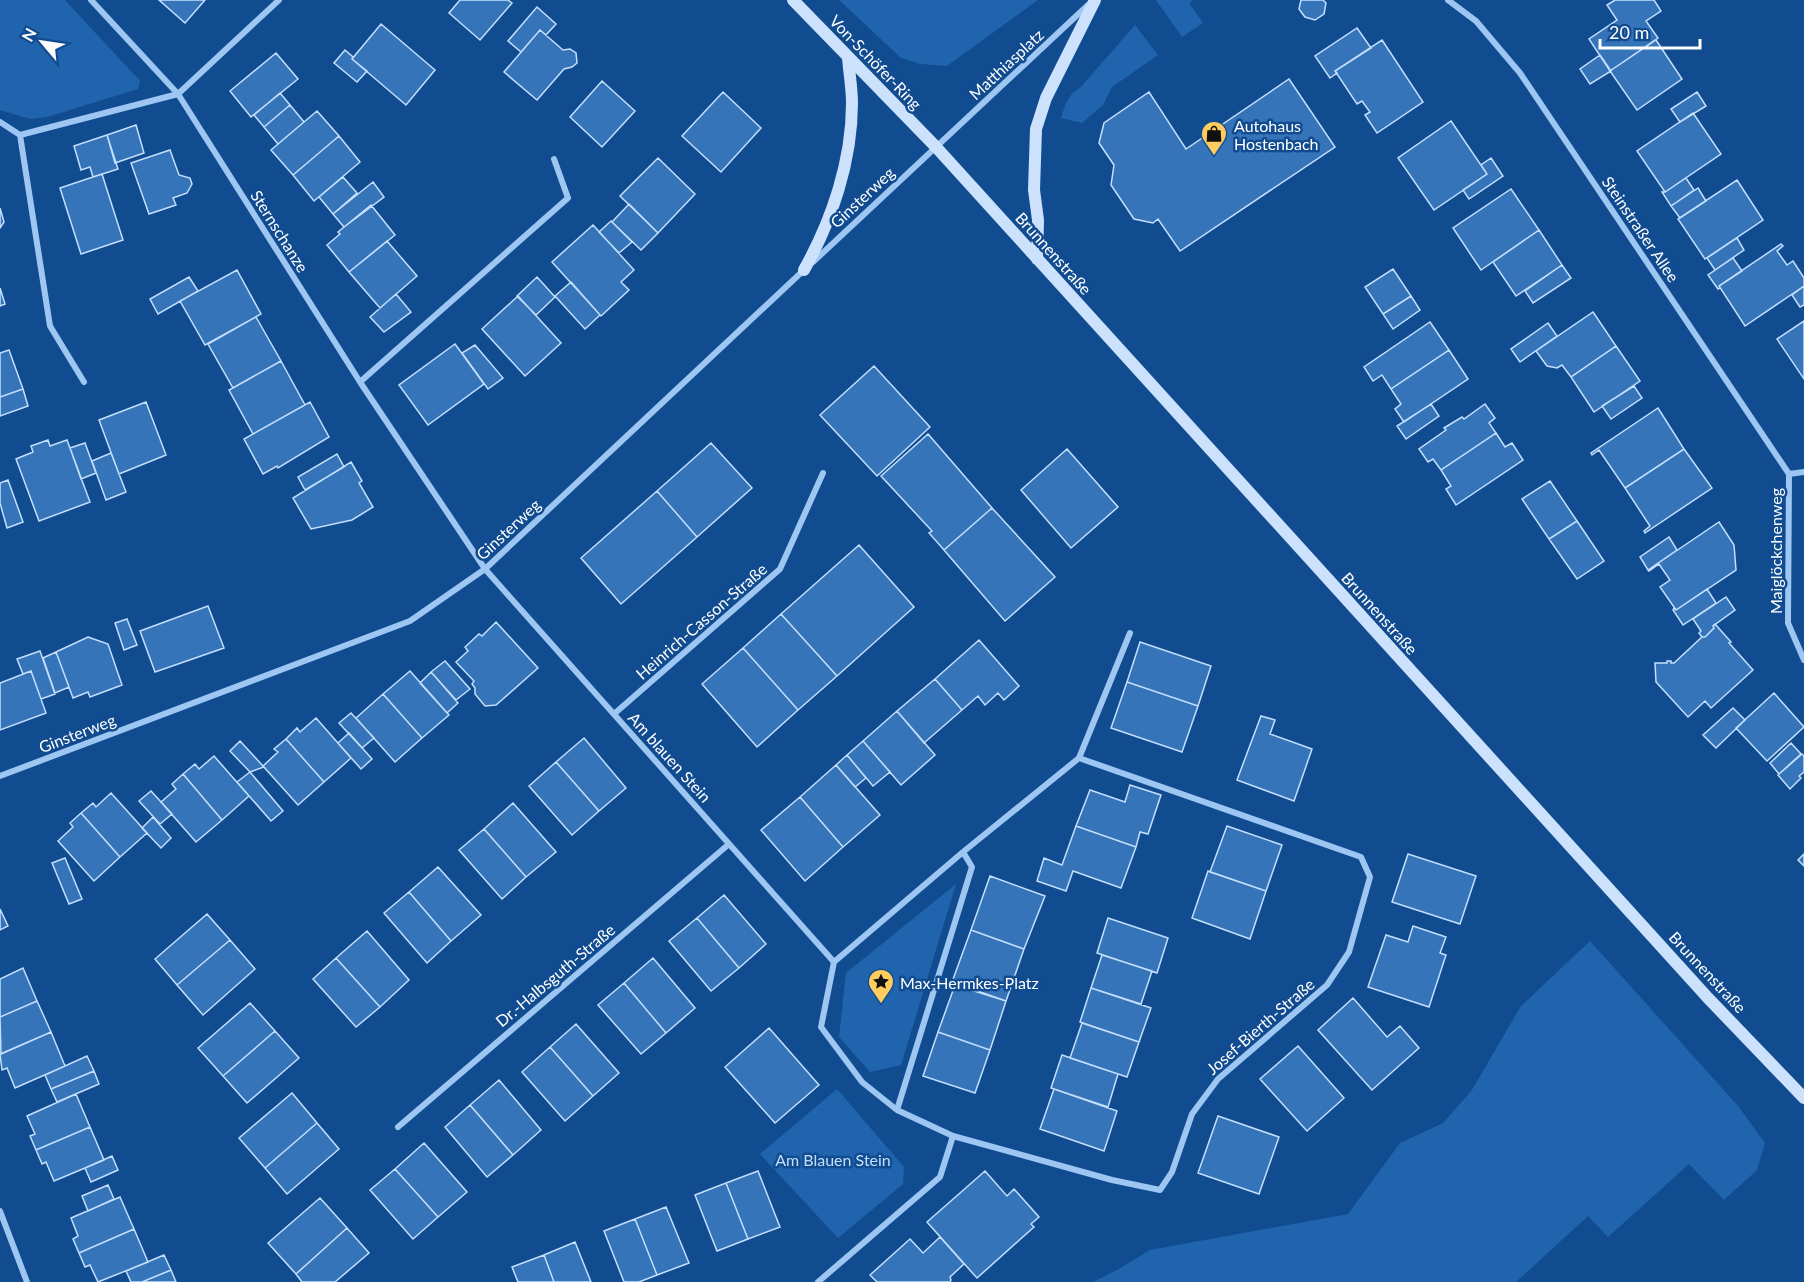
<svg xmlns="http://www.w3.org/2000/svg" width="1804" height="1282" viewBox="0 0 1804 1282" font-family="Lato,sans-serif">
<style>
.green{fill:#2064ae}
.building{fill:#3574b8;stroke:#c4dffd;stroke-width:1.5}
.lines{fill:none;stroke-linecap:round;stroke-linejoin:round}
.minor{stroke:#9dc6f2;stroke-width:6}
.secondary{stroke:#cce2fc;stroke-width:12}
.labels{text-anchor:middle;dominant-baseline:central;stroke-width:5;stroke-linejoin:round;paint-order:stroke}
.street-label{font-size:16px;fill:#fff;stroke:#114c91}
.poi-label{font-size:16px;fill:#fff;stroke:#114c91;text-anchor:start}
.park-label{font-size:16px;fill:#c4dffd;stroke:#114c91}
</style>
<rect width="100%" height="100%" fill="#114c91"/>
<path class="green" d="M0 0H65L140 81 138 89 47 117 30 119 0 110Z
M839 0H1038L947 66 921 64 901 58Z
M1156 0H1193L1189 3 1203 23 1182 37Z
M1135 25 1158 55 1112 87 1103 105 1082 123 1061 118C1065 105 1068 94 1080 88Z
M956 884 901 1065 870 1072 839 1037 846 973Z
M1590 941 1738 1106 1765 1143 1757 1170 1724 1200 1689 1164 1608 1237 1588 1216 1516 1282H1093L1117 1270 1150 1250 1348 1214 1400 1143 1443 1123 1472 1090 1521 1006Z
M837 1089 904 1167 903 1184 838 1238 760 1154Z"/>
<path class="building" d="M159 0H205L185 23Z
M460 0H508L512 3 480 40 449 13Z
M1301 0H1323L1326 3 1324 14 1315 20 1305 17 1299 9Z
M1615 0H1654L1661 11 1646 21 1658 38 1610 71 1589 39 1617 20 1607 5Z
M537 7 556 24 546 35 540 30 521 52 508 41Z
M381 24 435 70 406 105 352 59Z
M1357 28 1371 48 1335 71 1337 73 1330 78 1315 56Z
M540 30 563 50 570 49 576 53 577 63 572 67 564 69 537 100 504 72Z
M1382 40 1423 102 1377 133 1365 115 1370 112 1362 101 1357 104 1335 71Z
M1656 40 1682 79 1637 110 1610 71Z
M345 50 353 57 352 59 367 71 357 82 334 63Z
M276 53 298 79 251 117 230 91Z
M1600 55 1611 71 1590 84 1580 69Z
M1289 79 1335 147 1180 251 1158 219 1153 223 1134 219 1111 185 1114 165 1099 143 1104 123 1149 92 1186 149Z
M602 81 635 111 602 147 570 117Z
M723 92 761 128 721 172 682 136Z
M1697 92 1706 106 1680 122 1671 109Z
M280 93 290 105 264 127 254 115Z
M290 105 304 122 278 144 264 127Z
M317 111 339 136 293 175 271 150Z
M1693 113 1721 154 1665 192 1637 151Z
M1451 121 1487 174 1434 210 1398 158Z
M136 125 144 153 115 163 107 135Z
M107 135 118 169 93 177 90 167 81 170 74 146Z
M339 136 360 162 314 201 293 175Z
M170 150 179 175 190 178 192 184 187 193 173 198 176 205 149 214 131 163Z
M658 158 695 194 658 233 620 196Z
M1491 158 1503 176 1469 199 1463 190 1487 174 1481 165Z
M102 174 123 240 81 254 60 188Z
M343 177 357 193 333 214 319 197Z
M1686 178 1694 190 1671 206 1662 192H1665Z
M1737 180 1763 220 1705 259 1678 219Z
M373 182 384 197 344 227 333 214Z
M1698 188 1706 201 1680 218 1671 206Z
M1511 189 1539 230 1481 270 1453 228Z
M629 204 658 233 641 250 612 222Z
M371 205 395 235 349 272 327 245 340 234 338 232Z
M0 208 4 222 0 228Z
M611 221 632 242 619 253 599 232Z
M593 225 634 270 621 282 629 290 601 316 552 262Z
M1539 230 1562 265 1516 296 1493 262Z
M1737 238 1744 250 1715 270 1707 258Z
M387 241 417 276 380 308 349 272Z
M1781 244 1783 246 1777 251 1787 265 1793 261 1804 278V286L1745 326 1719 286Z
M1733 258 1742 271 1719 286 1720 288 1718 289 1708 275Z
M1562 265 1571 278 1533 303 1525 291Z
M1393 269 1411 296 1383 314 1365 287Z
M237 270 261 314 205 345 180 301Z
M189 277 198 291 158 314 150 299Z
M537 277 555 297 536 315 517 296Z
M571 282 600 315 585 329 555 296Z
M1804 286V305L1800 307 1792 295Z
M0 288 5 304 0 306Z
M396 294 411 312 384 332 370 317Z
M518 296 561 343 525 376 482 329Z
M1411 296 1420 310 1393 329 1383 314Z
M1593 312 1616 346 1571 377 1562 365 1557 368 1547 366 1536 351Z
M256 317 281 361 233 388 208 344Z
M1804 321V379L1777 339Z
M1430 322 1449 350 1391 389 1382 375 1373 381 1364 367Z
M1548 323 1557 336 1520 362 1511 349Z
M455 344 484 384 428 425 399 385Z
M475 345 503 378 488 389 462 353Z
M1616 346 1640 381 1594 412 1571 377Z
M9 350 23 389 0 397V353Z
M1449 350 1468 379 1404 422 1395 409 1401 404 1391 389Z
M281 361 305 405 253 434 229 390Z
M874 366 930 427 877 476 820 415Z
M1634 386 1642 398 1611 419 1602 406Z
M23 389 28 406 0 416V397Z
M146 402 166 455 119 474 99 420Z
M310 402 329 437 278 468 277 466 263 474 244 439Z
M1431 404 1439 416 1406 439 1397 426Z
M1485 404 1495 418 1489 423 1496 433 1441 470 1433 459 1428 462 1419 449 1446 430 1444 428 1462 417 1464 419Z
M1658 408 1684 449 1625 488 1599 450 1592 455 1591 453Z
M1496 433 1505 447 1512 443 1523 460 1456 505 1446 489 1451 486 1441 470Z
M928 434 992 508 944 550 929 533 932 531 881 476Z
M48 440 50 446 67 440 90 502 39 521 16 459 33 452 31 446Z
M85 443 96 473 81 479 70 448Z
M711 443 752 488 697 537 657 491Z
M1067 449 1118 507 1071 548 1021 490Z
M1684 449 1712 488 1645 533 1644 531 1650 526 1625 488Z
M111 453 126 492 106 500 92 461Z
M337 454 344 467 305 490 298 477Z
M351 462 362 481 359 483 373 507 352 520 311 529 293 498Z
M8 480 23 522 7 528 0 503V483Z
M1550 481 1577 521 1549 539 1522 499Z
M657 491 697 537 621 604 581 558Z
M992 508 1055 577 1005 621 944 550Z
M1577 521 1604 561 1577 579 1549 539Z
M1719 522 1734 545 1736 570 1676 610 1660 587 1670 580 1659 564 1649 571 1648 570Z
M1669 537 1677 550 1648 570 1640 557Z
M859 545 914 607 837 676 781 614Z
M1707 589 1716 603 1683 625 1673 610 1674 608 1676 610Z
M1726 597 1735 610 1713 626 1714 628 1705 637H1702L1699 633 1701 631 1693 619Z
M208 606 224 648 155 672 140 631Z
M781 614 837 676 798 710 743 648Z
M127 619 137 645 124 650 115 623Z
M496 622 538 668 496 705 485 706 475 694V688L472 684 474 681 456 662 468 651 465 647 479 634 482 636Z
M1715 624 1731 642 1729 643 1753 670 1711 708 1705 701 1688 717 1656 682 1655 663H1667V661H1671V663H1674L1702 637H1705L1714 628 1713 626Z
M88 637 108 644 122 685 90 697 88 692 73 698 56 652Z
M979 640 1019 686 1004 700 998 693 985 705 978 696 962 710 935 679Z
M1140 642 1211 666 1198 706 1127 682Z
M743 648 798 710 757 747 702 684Z
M40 651 55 694 41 699 31 671 23 674 17 659Z
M56 652 69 687 55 693 43 658Z
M445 661 470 689 456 700 431 672Z
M31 671 46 713 0 730V683Z
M410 671 449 715 422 738 383 694Z
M431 672 458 703 447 713 420 683Z
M935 679 962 710 924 743 897 711Z
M1127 682 1198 706 1182 752 1111 728Z
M1774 693 1804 727 1767 761 1736 728Z
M383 694 422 738 395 762 356 718Z
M1733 708 1745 720 1716 748 1703 735Z
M897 711 935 755 901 785 863 741Z
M351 713 374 738 362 748 339 723Z
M1261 716 1275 720 1270 734 1312 749 1294 801 1237 780Z
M316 718 351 758 324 782 286 739 297 728 300 732Z
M349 733 372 759 361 769 338 743Z
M584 738 626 788 599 811 556 762Z
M286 739 324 782 298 805 263 766 278 752 274 749Z
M240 741 263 766 264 767 250 772 230 751Z
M863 741 890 772 873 786 847 755Z
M1791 743 1801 754 1779 774 1770 763Z
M1802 754 1804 756V772L1799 776 1801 778 1790 789 1778 775Z
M847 755 866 778 855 787 836 765Z
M214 756 249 796 222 820 183 774 195 764 199 769Z
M556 762 599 811 572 835 529 786Z
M836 765 880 815 843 847 800 797Z
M250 772 283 811 271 821 237 782Z
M183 774 222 820 196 842 161 802 176 789 172 784Z
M1130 785 1161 795 1148 834 1140 832 1136 847 1076 826 1090 790 1125 802Z
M151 791 172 814 160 824 139 801Z
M111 793 147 833 120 857 81 813 93 803 96 807Z
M800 797 843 847 805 881 761 830Z
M513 803 556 852 526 877 484 829Z
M81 813 120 857 94 881 58 841 73 827 70 823Z
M153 817 171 838 161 848 142 828Z
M1076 826 1136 847 1121 888 1073 871 1066 891 1037 881 1044 858 1062 865Z
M1227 826 1282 845 1266 891 1210 872Z
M484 829 526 877 502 899 459 850Z
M1408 854 1476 876 1460 924 1392 902Z
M1804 854V866L1798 860Z
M65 858 82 899 69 904 52 863Z
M438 867 481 915 451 941 409 892Z
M1208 871 1266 891 1250 939 1192 918Z
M990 876 1045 896 1024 949 971 930Z
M409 892 451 941 427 963 384 913Z
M724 895 766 944 739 968 697 918Z
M0 909 8 926 0 930Z
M207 914 230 940 177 985 155 959Z
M697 918 739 968 711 991 669 941Z
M1108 918 1168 938 1157 973 1097 953Z
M1413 926 1446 937 1440 953 1446 955 1429 1007 1368 987 1386 935 1408 942Z
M971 930 1024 949 1006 1001 952 982Z
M367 931 409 980 380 1007 336 958Z
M230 940 255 969 203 1015 177 985Z
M1102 955 1152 971 1141 1004 1091 988Z
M336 958 380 1007 356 1027 313 979Z
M653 958 695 1008 666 1033 624 983Z
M23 968 37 1001 0 1017V979Z
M624 983 666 1033 641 1054 598 1005Z
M955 985 1006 1001 990 1050 938 1032Z
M1091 988 1151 1008 1139 1042 1080 1022Z
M1353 998 1387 1037 1400 1026 1419 1048 1372 1090 1318 1030Z
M37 1001 51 1032 1 1054 0 1017Z
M250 1003 275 1031 223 1076 198 1048Z
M1082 1023 1139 1042 1127 1077 1070 1058Z
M576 1024 619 1073 593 1096 550 1047Z
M769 1028 819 1085 775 1123 725 1067Z
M275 1031 299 1058 247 1103 223 1076Z
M51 1032 65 1066 15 1088 7 1068 2 1070 0 1054Z
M938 1032 990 1050 975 1093 923 1076Z
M1298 1046 1344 1098 1307 1131 1260 1079Z
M550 1047 593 1096 565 1121 522 1072Z
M1062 1055 1118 1074 1108 1107 1051 1088Z
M87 1056 94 1071 51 1089 45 1075Z
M94 1071 99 1084 57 1102 51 1089Z
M499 1080 541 1130 513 1155 470 1105Z
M1054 1089 1117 1111 1104 1151 1040 1129Z
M292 1093 317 1123 265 1168 239 1138Z
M76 1094 90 1127 36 1150 30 1136 35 1134 27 1116Z
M470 1105 513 1155 487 1177 445 1127Z
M1218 1116 1279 1137 1259 1194 1198 1173Z
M317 1123 339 1149 287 1194 265 1168Z
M90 1127 104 1160 54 1181 46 1162 42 1164 36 1150Z
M424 1143 467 1192 438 1217 395 1169Z
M112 1156 118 1170 91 1182 85 1168Z
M395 1169 438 1217 413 1239 370 1190Z
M758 1171 780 1227 748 1239 726 1183Z
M985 1171 1007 1196 1014 1189 1039 1217 1031 1224 1034 1227 977 1278 927 1222Z
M726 1183 748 1239 717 1251 695 1195Z
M108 1185 114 1199 88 1211 82 1196Z
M120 1197 134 1229 79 1253 73 1239 78 1236 71 1218Z
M320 1198 347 1228 296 1274 268 1243Z
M666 1207 689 1263 657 1275 635 1219Z
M635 1219 657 1275 639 1282H624L604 1231Z
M347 1228 369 1253 335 1282H302L296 1274Z
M134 1229 148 1262 98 1282 90 1265 85 1267 79 1253Z
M940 1237 964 1264 950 1277 951 1280 950 1282H877L870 1275 910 1239 923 1253Z
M575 1242 591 1282H554L544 1255Z
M164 1255 171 1270 142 1282H131L126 1271Z
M544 1255 554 1282H518L512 1267Z
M171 1270 176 1282H142Z"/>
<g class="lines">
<path class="minor" d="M91 0 178 94 279 0
M1448 0 1476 21 1520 73 1789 474 1804 472
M0 122 20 135 178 94 360 382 485 569 834 962
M20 135 50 326 84 382
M813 262 1088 5
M360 382 568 198 554 159
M1789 474 1788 623 1804 660
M614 714 780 569 823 473
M1079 758 1361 857 1370 877 1349 952 1327 985 1218 1079 1192 1114 1172 1172 1160 1190 1112 1180 953 1136 897 1110 862 1082 821 1027 834 962 963 852 1079 758 1130 633
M0 776 410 621 485 569 805 269
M897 1110 972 867 963 852
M398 1127 729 844
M0 1211 27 1282
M818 1282 940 1177 953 1136"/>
<path class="secondary" d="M793 0 936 147 1708 998 1804 1098
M1037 259 1038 220 1034 190 1036 129 1046 98 1095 0
M804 270C832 220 852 161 852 103 852 88 849 72 848 57"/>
</g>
<defs>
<symbol id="shop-pin" viewBox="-11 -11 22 30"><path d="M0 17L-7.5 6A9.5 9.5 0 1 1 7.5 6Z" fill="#ffcd5e" stroke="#114c91"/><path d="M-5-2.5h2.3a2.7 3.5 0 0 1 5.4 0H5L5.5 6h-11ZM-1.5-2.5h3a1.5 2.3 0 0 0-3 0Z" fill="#111"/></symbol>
<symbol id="sight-pin" viewBox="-11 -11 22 30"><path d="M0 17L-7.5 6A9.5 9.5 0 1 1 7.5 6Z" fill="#ffcd5e" stroke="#114c91"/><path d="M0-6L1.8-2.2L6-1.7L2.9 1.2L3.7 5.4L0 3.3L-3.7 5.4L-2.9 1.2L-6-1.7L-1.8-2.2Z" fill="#111"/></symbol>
</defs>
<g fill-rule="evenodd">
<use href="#shop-pin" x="1199" y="119" width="30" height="40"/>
<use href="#sight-pin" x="866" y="967" width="30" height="40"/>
</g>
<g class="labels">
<g class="street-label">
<text transform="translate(876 62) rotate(46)">Von-Schöfer-Ring</text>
<text transform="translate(1006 64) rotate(-43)">Matthiasplatz</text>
<text transform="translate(862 197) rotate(-43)">Ginsterweg</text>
<text transform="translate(1641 229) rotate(56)">Steinstraßer Allee</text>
<text transform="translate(280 231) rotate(58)">Sternschanze</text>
<text transform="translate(1054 253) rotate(48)">Brunnenstraße</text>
<text transform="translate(508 529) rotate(-43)">Ginsterweg</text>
<text transform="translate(1775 551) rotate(-90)">Maiglöckchenweg</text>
<text transform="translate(1380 613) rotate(48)">Brunnenstraße</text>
<text transform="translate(701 621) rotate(-41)">Heinrich-Casson-Straße</text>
<text transform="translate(77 733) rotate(-21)">Ginsterweg</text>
<text transform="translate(670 757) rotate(48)">Am blauen Stein</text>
<text transform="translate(1708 972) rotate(47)">Brunnenstraße</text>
<text transform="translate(555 975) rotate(-40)">Dr.-Halbsguth-Straße</text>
<text transform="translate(1260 1026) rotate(-41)">Josef-Bierth-Straße</text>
</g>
<g class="poi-label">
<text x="1234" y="125">Autohaus<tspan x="1234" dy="18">Hostenbach</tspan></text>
<text x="900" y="982">Max-Hermkes-Platz</text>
</g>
<g class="park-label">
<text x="833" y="1159">Am Blauen Stein</text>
</g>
</g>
<g transform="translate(42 42) rotate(299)" stroke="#114c91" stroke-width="4.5" paint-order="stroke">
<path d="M0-4.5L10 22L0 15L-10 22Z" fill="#ffffff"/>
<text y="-9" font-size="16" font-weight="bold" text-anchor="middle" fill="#ffffff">N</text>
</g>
<path d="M1600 39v9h100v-9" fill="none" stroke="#ffffff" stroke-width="3"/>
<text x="1609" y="39" font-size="18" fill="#ffffff" stroke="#114c91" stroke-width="4.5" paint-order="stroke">20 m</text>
</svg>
